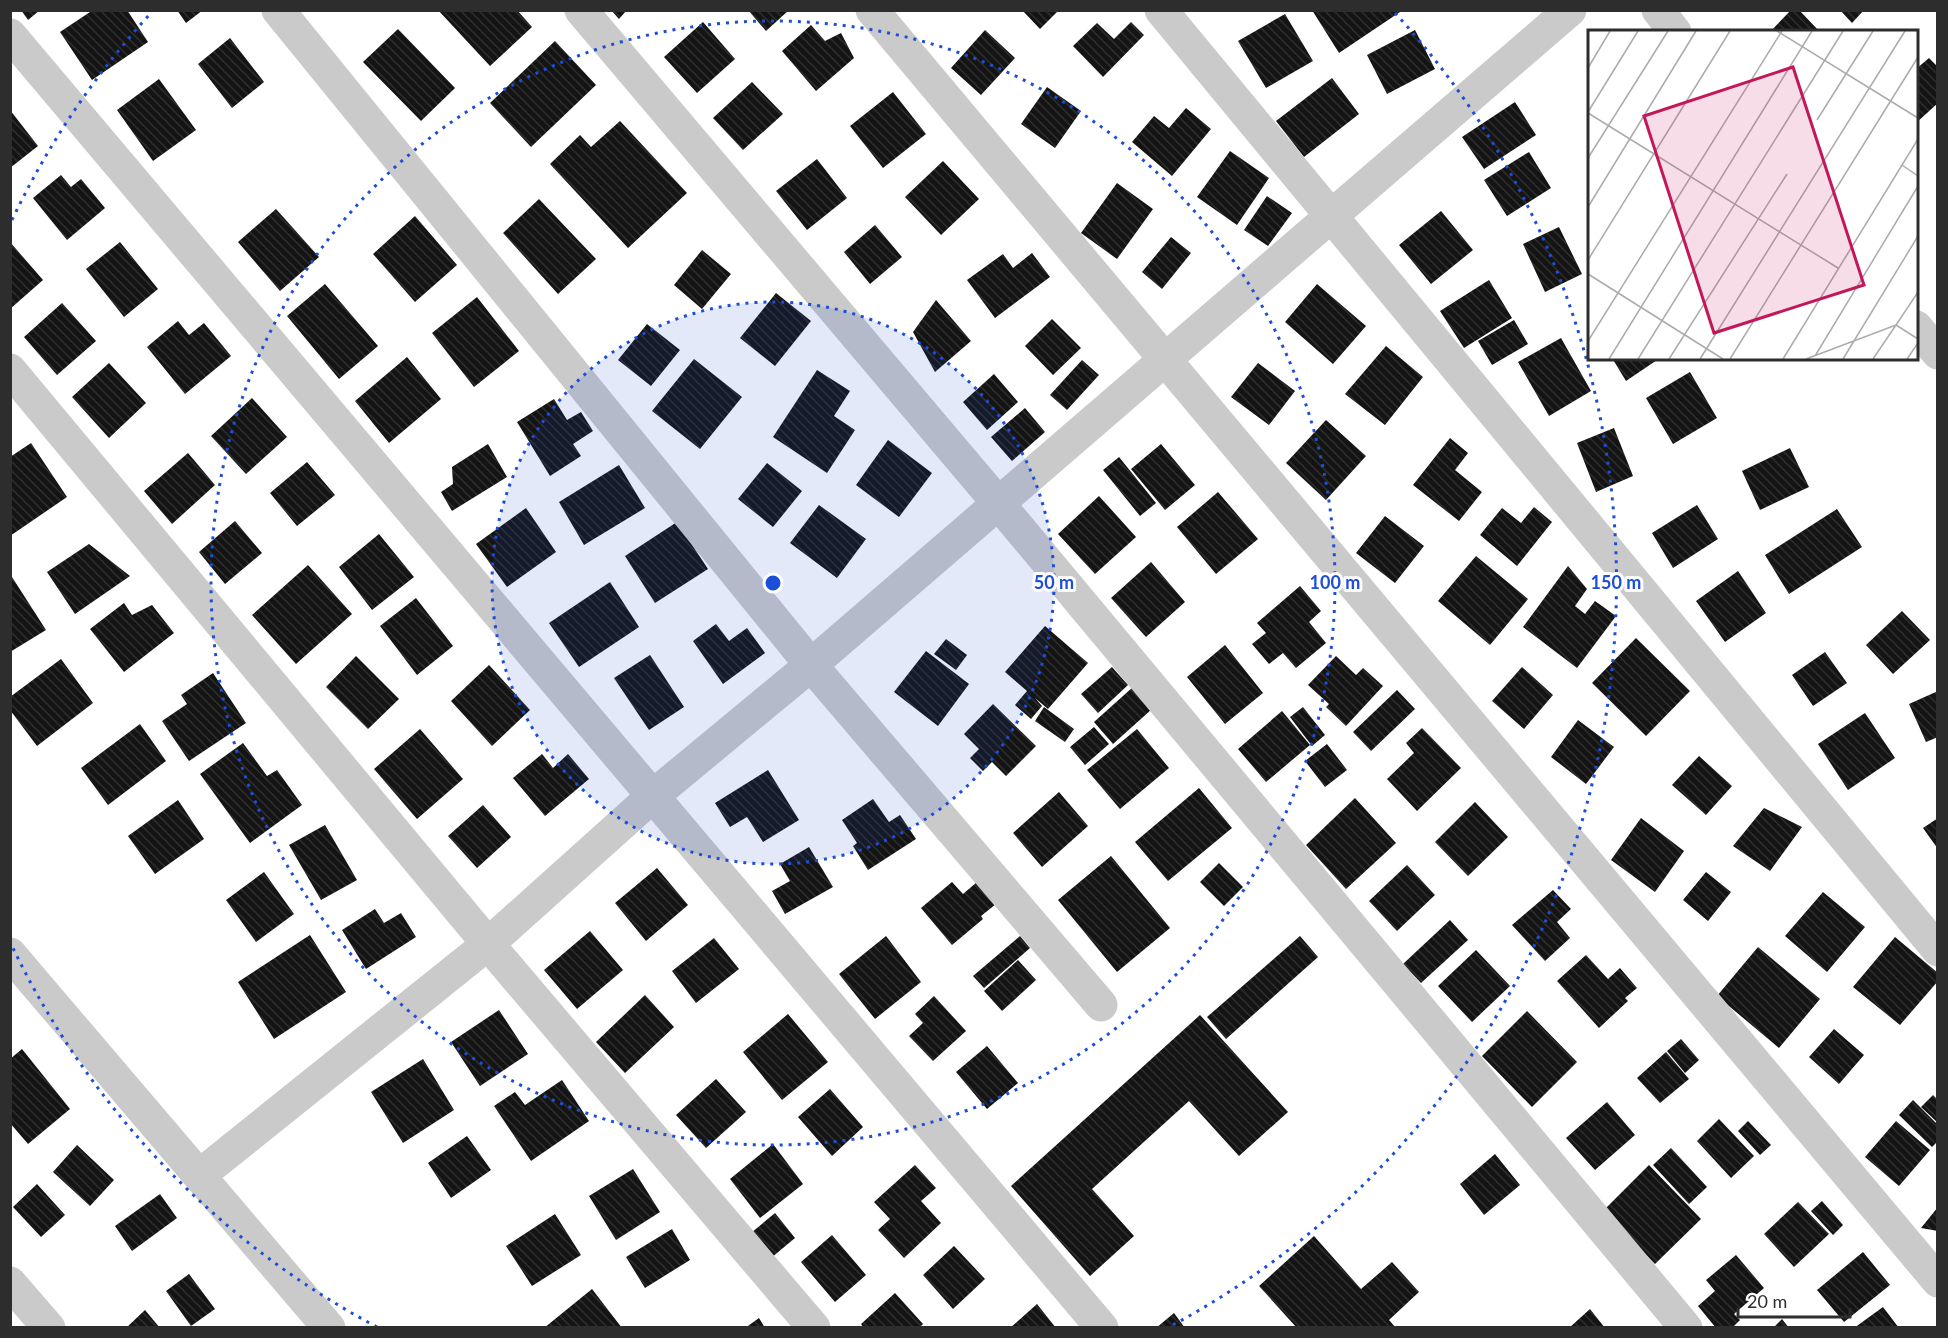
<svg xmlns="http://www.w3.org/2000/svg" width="1948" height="1338" viewBox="0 0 1948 1338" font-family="Lato,sans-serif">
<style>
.building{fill:url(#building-back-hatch)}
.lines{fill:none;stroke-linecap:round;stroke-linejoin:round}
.street{stroke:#cacaca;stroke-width:33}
.ring{fill:none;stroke:#1d4ed8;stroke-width:3;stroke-dasharray:3 6}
.inset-road{fill:none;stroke:#ababab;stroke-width:1.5}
.view{fill:#c2185b;fill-opacity:0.15;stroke:#c2185b;stroke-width:3}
.inset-edge{fill:none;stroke:#2d2d2d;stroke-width:3}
.centre{fill:#1d4ed8;stroke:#fff;stroke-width:3}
.ring-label{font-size:18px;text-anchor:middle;font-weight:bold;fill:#1d4ed8;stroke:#fff;stroke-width:6;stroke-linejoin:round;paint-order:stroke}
</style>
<defs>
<pattern id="building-back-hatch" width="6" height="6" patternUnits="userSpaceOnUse" patternTransform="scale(1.5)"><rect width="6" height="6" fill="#141414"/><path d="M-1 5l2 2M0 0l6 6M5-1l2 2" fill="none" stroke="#2e2e2e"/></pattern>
</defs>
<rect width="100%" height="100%" fill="#fff"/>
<path class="building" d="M21 10H40L28 20Z
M93 10H127L148 42 92 80 60 32Z
M177 10H203L186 23Z
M438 10H517L532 27 490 66Z
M611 10H627L619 19Z
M748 10H789L766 31Z
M1022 10H1059L1040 29Z
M1312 10H1403L1339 53Z
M1791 10H1799L1820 32H1770Z
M1840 10H1864L1852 23Z
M1285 14 1313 61 1266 88 1238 41Z
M703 22 735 59 697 93 664 57Z
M1131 22 1144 35 1103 77 1073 46 1097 23 1114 39Z
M811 25 825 41 841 33 854 58 816 91 782 51Z
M398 29 455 88 421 121 363 62Z
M985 30 1015 58 981 95 951 68Z
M1415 30 1435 69 1387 94 1367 55Z
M230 38 264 82 232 108 198 64Z
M555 41 596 85 531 147 490 103Z
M1929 58 1938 67V103L1916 123V69Z
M1332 78 1359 114 1304 157 1276 121Z
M159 79 196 130 153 161 117 110Z
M752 82 783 114 743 150 713 118Z
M1047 87 1081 111 1055 148 1021 124Z
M893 92 926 134 883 168 850 126Z
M1515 102 1536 135 1484 169 1462 137Z
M1186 108 1211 129 1172 176 1132 142 1154 116 1169 128Z
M10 110 38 146 10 168Z
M620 121 687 193 628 248 550 164 580 135 591 147Z
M1230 151 1269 178 1237 225 1197 197Z
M1529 152 1551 188 1507 216 1484 180Z
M817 159 847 198 807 230 776 191Z
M943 161 979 199 941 235 905 197Z
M61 175 71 187 81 179 105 208 67 240 33 198Z
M1117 183 1153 209 1117 259 1081 233Z
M1267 196 1292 213 1268 246 1244 230Z
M539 199 596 259 558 294 503 233Z
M276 209 319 257 280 291 238 242Z
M1441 211 1473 250 1431 284 1399 245Z
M415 216 457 265 415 302 373 254Z
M875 225 902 257 870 284 844 252Z
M1559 227 1582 274 1545 292 1523 244Z
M1171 237 1191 253 1162 289 1142 272Z
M10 242 43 280 10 309Z
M120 242 158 289 124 317 86 269Z
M702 250 731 274 702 309 674 285Z
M1032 253 1050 277 995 318 967 280 1003 254 1013 268Z
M1489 280 1512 318 1464 348 1440 311Z
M325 284 378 346 339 379 287 316Z
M1317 284 1366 326 1333 364 1285 322Z
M776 293 811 321 775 366 740 338Z
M477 297 519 351 474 387 432 333Z
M936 300 971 341 935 372 913 332Z
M62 303 96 341 57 375 24 337Z
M1052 319 1081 348 1053 375 1025 346Z
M1514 320 1528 344 1492 365 1478 341Z
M178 321 189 335 204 323 231 356 185 394 147 347Z
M647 324 680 350 651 386 618 360Z
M1561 338 1591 391 1549 416 1518 362Z
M1386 346 1423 377 1385 425 1345 394Z
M407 357 441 399 389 443 355 401Z
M1612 358H1660L1626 381Z
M694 359 742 397 700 449 652 411Z
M1082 360 1099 375 1067 410 1050 395Z
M109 363 146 403 109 438 72 397Z
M1258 363 1295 391 1269 425 1231 397Z
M817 370 850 391 834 416 855 430 827 473 773 437Z
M1690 372 1717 418 1673 444 1646 398Z
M994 374 1018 402 987 430 963 402Z
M252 398 287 437 246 474 211 436Z
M554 399 567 420 581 412 593 431 573 444 581 456 550 476 517 422Z
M1025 408 1045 432 1012 461 991 437Z
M1326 420 1366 456 1326 500 1286 463Z
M1614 428 1633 476 1596 492 1577 443Z
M1450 438 1468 453 1455 470 1482 492 1459 521 1413 485Z
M888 440 932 473 899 517 856 485Z
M31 443 67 497 10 536V457Z
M488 444 507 477 452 511 441 492 453 484 452 467Z
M1161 444 1195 485 1165 510 1131 469Z
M1790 448 1809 487 1760 510 1742 471Z
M188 453 215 485 172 524 144 491Z
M1119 457 1156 503 1140 516 1103 470Z
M307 462 335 495 297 526 270 493Z
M767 463 802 491 773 527 738 499Z
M619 465 645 508 584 545 559 502Z
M1218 492 1258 539 1216 574 1177 527Z
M1099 496 1136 537 1095 574 1058 534Z
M819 505 866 539 837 578 790 543Z
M1697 505 1718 539 1673 568 1652 533Z
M1534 507 1552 522 1517 566 1480 535 1502 508 1521 523Z
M526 508 556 552 507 587 476 544Z
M1837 509 1862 547 1789 594 1765 555Z
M1385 516 1424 546 1395 583 1356 553Z
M235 521 262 553 225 584 199 552Z
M677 522 708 569 655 603 625 556Z
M379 534 414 577 372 610 339 567Z
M89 544 130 576 75 614 47 572Z
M1476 556 1528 599 1490 645 1438 601Z
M1151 562 1185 602 1146 637 1111 598Z
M308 565 352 614 296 664 252 615Z
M1568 566 1587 589 1575 606 1585 614 1595 601 1616 616 1577 668 1523 627Z
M1738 571 1766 613 1725 642 1696 601Z
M12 577 46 630 10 652V578Z
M610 582 639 627 579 667 549 623Z
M1300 586 1321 611 1309 622 1326 643 1296 668 1283 653 1269 664 1252 644 1266 633 1257 623Z
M416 598 453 646 417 675 380 626Z
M124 603 132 615 152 605 174 633 124 672 90 629Z
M1902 611 1930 640 1893 674 1866 645Z
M716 624 729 641 747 628 765 653 723 684 693 641Z
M1045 626 1088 663 1048 709 1035 698 1042 706 1031 719 1015 705 1027 691 1005 672Z
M1636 638 1690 691 1646 736 1592 683Z
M946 639 967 655 956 670 934 654Z
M1225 645 1263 693 1225 724 1187 677Z
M926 651 969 684 938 726 894 692Z
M1825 652 1847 683 1813 706 1792 675Z
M650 655 684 707 649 730 614 678Z
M356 656 399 699 368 729 326 687Z
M1336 656 1356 675 1363 668 1383 686 1346 726 1326 707 1329 704 1308 685Z
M61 659 93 703 37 746 10 710V697Z
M489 665 530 710 492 746 451 701Z
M1112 667 1128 685 1098 713 1081 694Z
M1522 667 1553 695 1524 729 1492 701Z
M213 673 246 723 189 761 162 721 187 704 181 695Z
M1133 687 1152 709 1113 744 1094 722Z
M1397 690 1415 709 1371 751 1353 732Z
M1938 691V737L1926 742 1909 704Z
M993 704 1036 746 1006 776 992 762 983 771 970 758 979 749 964 734Z
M1044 707 1074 729 1065 742 1035 721Z
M1303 707 1325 735 1312 746 1290 717Z
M1282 711 1310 745 1266 782 1238 749Z
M1865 713 1895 758 1848 790 1818 744Z
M1578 720 1614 747 1586 784 1551 757Z
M140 724 166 761 108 805 81 768Z
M1094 727 1109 744 1085 765 1070 747Z
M1422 728 1461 768 1417 811 1387 779 1414 753 1406 743Z
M420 729 463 779 417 819 374 769Z
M1137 729 1169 768 1120 809 1087 770Z
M243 743 267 776 277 770 302 805 250 843 200 774Z
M1327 744 1347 770 1325 787 1305 761Z
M542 754 553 768 568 754 589 779 545 816 513 778Z
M1699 756 1732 786 1706 815 1672 785Z
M768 770 799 820 763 842 747 817 730 827 715 803Z
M1199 788 1232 828 1168 881 1135 842Z
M1059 792 1088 826 1042 867 1013 833Z
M1355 798 1396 843 1346 889 1306 845Z
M873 799 889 822 900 815 916 839 868 870 853 846 857 843 842 820Z
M178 800 204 839 155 874 128 836Z
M1475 802 1508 837 1468 876 1435 842Z
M483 805 511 837 477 868 448 836Z
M1764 808 1802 827 1770 871 1733 846Z
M1641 818 1684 851 1655 892 1611 860Z
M1938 818V849L1923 828Z
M325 825 357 880 321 900 289 845Z
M809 847 833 887 785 914 772 891 790 881 780 864Z
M1111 856 1170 928 1117 972 1058 900Z
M1219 863 1243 887 1224 906 1200 882Z
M1407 865 1435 895 1397 931 1369 901Z
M657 868 688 905 646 941 615 903Z
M264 872 294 914 256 942 226 900Z
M1706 872 1731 892 1708 921 1683 900Z
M952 882 963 894 977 882 996 904 981 916 983 919 952 945 921 908Z
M1553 890 1571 909 1557 922 1570 938 1545 961 1512 925Z
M1823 892 1865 927 1827 972 1785 936Z
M375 909 384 923 401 913 416 937 366 969 342 930Z
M1450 920 1468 940 1421 983 1403 964Z
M590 931 623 970 577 1009 544 970Z
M310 935 346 992 274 1039 238 982Z
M886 936 921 982 875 1019 839 974Z
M1020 936 1030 948 984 988 973 976Z
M1300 936 1318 957 1226 1039 1207 1017Z
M1895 937 1938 973V981L1900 1025 1853 987Z
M714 938 739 969 696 1003 672 971Z
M1758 947 1820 999 1779 1048 1717 996Z
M1476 950 1510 986 1472 1022 1438 986Z
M1586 955 1608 979 1620 968 1637 988 1625 998 1628 1001 1599 1028 1557 981Z
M1018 960 1036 980 1002 1011 984 991Z
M645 995 674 1027 625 1073 596 1042Z
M934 996 966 1031 933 1061 909 1036 923 1023 915 1014Z
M499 1010 528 1054 480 1086 451 1042Z
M1527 1011 1577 1062 1532 1107 1482 1056Z
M788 1014 828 1062 782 1100 743 1052Z
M1200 1015 1288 1112 1239 1156 1189 1101 1092 1189 1134 1236 1090 1276 1011 1186Z
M1834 1029 1864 1055 1839 1084 1809 1057Z
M1681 1039 1699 1060 1685 1073 1667 1051Z
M987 1046 1018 1083 987 1109 956 1072Z
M22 1049 70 1109 28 1144 10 1123V1059Z
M1666 1052 1689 1079 1660 1103 1637 1078Z
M423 1059 454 1110 403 1143 371 1092Z
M716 1079 746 1112 706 1148 676 1115Z
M562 1080 589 1121 531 1161 494 1106 515 1092 525 1105Z
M830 1089 863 1127 832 1156 798 1117Z
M1933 1095 1938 1100V1123L1921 1107Z
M1913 1100 1938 1125V1141L1932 1147 1899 1115Z
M1607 1102 1635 1135 1595 1170 1566 1138Z
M1719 1119 1754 1156 1731 1178 1697 1141Z
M1748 1121 1771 1145 1760 1155 1738 1131Z
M1896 1121 1930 1150 1899 1186 1865 1157Z
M467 1136 491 1170 451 1198 428 1163Z
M773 1144 803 1184 760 1218 730 1179Z
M77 1145 114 1180 90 1206 53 1172Z
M1671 1148 1707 1187 1689 1204 1653 1165Z
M1495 1154 1520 1185 1484 1215 1460 1184Z
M915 1165 936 1188 921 1201 941 1223 904 1258 878 1230 890 1219 874 1202Z
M1649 1165 1701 1219 1655 1264 1603 1211Z
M633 1169 660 1212 616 1240 589 1196Z
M37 1184 65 1215 41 1237 13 1207Z
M160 1194 177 1218 132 1251 115 1226Z
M1822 1201 1843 1225 1833 1235 1811 1211Z
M1798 1202 1829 1234 1794 1267 1764 1234Z
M1938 1207V1231L1921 1228Z
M775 1213 795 1238 771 1258 751 1233Z
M555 1214 581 1255 532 1286 506 1246Z
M672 1229 690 1260 645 1288 626 1257Z
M832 1235 866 1275 835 1302 801 1262Z
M1314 1236 1361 1289 1392 1262 1419 1292 1389 1320 1396 1328H1297L1259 1286Z
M954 1246 985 1279 953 1309 923 1275Z
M1863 1252 1890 1285 1844 1322 1817 1290Z
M1736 1255 1764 1288 1734 1314 1740 1320 1732 1328H1716L1698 1306 1715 1291 1706 1280Z
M189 1274 215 1309 191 1326 166 1291Z
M592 1289 622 1328H544Z
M895 1293 923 1324 919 1328H864L861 1324Z
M1037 1304 1056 1328H1010Z
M1883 1307 1899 1328H1854Z
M1590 1309 1605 1328H1569Z
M145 1310 160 1328H126Z
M1174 1313 1185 1328H1156Z
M759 1318 765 1328H745Z
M1782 1319 1789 1328H1773Z"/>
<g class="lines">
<path class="street" d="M278 10 811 665 1101 1005
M581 10 998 503 1686 1328
M872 10 1938 1281
M1161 10 1938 950
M1658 10 1675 32
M10 35 1102 1328
M1916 327 1938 353
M10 370 488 944 814 1328
M10 954 329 1328
M200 1175 488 944 654 795 811 665 1570 10
M10 1283 49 1328"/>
</g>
<circle cx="773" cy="583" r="281" fill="#1d4ed8" fill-opacity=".12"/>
<g class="ring">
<circle cx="773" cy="583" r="281"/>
<circle cx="773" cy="583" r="562"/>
<path d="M377 1327A843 843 0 0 1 12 946M12 220A843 843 0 0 1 151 13M1395 13A843 843 0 0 1 1169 1327"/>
</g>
<g transform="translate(1588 30)">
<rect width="330" height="330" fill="#fff"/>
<path class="inset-road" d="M189 1 330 88M0 38 22 1M0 82 50 1M0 83 250 238M229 90 285 1M0 128 80 1M314 135 330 146M0 177 108 1M0 230 142 1M0 244 135 329M330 262 308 295 330 309M0 311 194 1M227 326 330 156M21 329 224 1M50 329 255 1M81 329 199 144M112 329 317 1M142 329 330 27M195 329 330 109M218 329 308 295 285 329M255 329 330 206M319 329 330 313"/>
<path class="view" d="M205 37 276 255 126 303 56 86Z"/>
<rect width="330" height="330" class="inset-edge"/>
</g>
<circle cx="773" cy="583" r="9" class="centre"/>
<g class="ring-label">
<text x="1054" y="589">50 m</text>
<text x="1335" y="589">100 m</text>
<text x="1616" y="589">150 m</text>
</g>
<rect width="1948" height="1338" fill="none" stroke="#2d2d2d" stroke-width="24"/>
<path d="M1738 1308v9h112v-9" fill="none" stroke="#2d2d2d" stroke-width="3"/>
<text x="1747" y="1308" font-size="18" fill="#2d2d2d" stroke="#ffffff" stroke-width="4.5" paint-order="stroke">20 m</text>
</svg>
